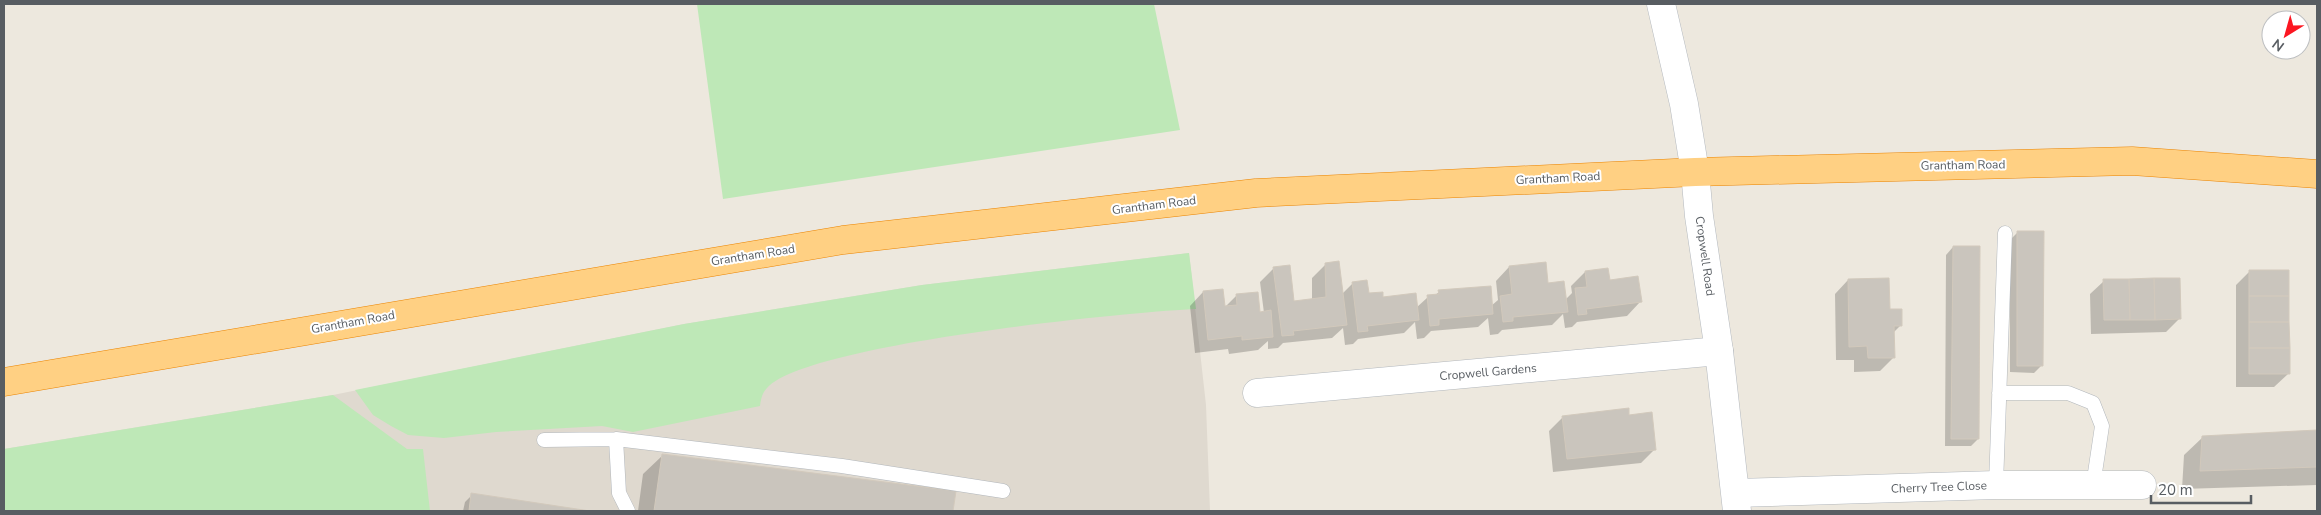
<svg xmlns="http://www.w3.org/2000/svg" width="2321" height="515" viewBox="0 0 2321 515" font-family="'Nunito Sans',sans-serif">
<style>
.education{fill:#dfd9cf}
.green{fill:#bee8b7}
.shadow{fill:#0003}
.building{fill:#cac5bd;stroke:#d2c9bc}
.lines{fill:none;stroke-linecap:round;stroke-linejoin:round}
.lane-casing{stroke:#b2b7bc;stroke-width:15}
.street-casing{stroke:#b2b7bc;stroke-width:29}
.secondary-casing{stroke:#b3b8be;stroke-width:29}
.highway-casing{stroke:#eb8400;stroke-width:29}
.lane{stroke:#fff;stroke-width:14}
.street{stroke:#fff;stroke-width:28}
.secondary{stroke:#fff;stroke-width:28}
.highway{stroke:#ffd083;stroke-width:28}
.labels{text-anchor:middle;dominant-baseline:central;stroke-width:4;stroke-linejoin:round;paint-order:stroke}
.street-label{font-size:12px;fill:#585d62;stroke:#fff}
</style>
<rect width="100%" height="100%" fill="#ede8de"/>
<path class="education" d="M1189 253 1206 405 1210 511H4V449L333 395 684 324 922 285Z"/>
<path class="green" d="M697 4H1154L1180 130 723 199Z
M1189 253 1196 309C1126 312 805 344 767 388 762 393 761 399 760 406L633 432 602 426 496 432 444 438 408 435 391 426 373 415 355 390 684 324 922 285Z
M333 395 407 449H423L430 511H4V449Z"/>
<path class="shadow" d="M2098 4H2156V5Z
M2018 232 2041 366 2034 373 2010 372V240Z
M1953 247 1978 439 1971 446H1945L1946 255Z
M1326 264 1342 294 1353 283 1367 295 1416 308 1428 297 1434 296 1439 292 1491 306 1498 300 1496 281 1509 267 1547 284 1565 300 1572 293 1571 286 1585 272 1609 281 1640 302 1627 316 1577 322 1572 327 1565 328 1563 314 1552 325 1502 330 1498 334 1490 335 1488 318 1478 327 1431 331 1424 338 1417 339 1415 322 1404 333 1358 339 1353 344 1345 345 1343 328 1332 338 1283 343 1278 348 1268 349V341L1258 350 1229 354 1228 349 1195 353 1190 306 1203 292 1224 308 1237 295 1259 313H1264L1260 282 1274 268 1292 302 1312 300V278Z
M2250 271 2288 374 2274 387H2236V285Z
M1848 280 1901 325 1893 333 1894 357 1880 371 1854 372V360H1836L1835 294Z
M2104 281 2179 319 2166 332 2091 334 2090 294Z
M1628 416 1655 449 1641 463 1553 472 1549 431 1563 417Z
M2317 431V485L2182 489 2184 455 2203 437Z
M662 456 955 492 952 511H638L643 474Z
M472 495 582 511H463L465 502Z"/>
<path class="building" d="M2017 231H2044L2043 366H2017Z
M1953 246H1980L1979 439H1951Z
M1339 261 1347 325 1293 331 1294 335 1282 336 1273 267 1290 265 1294 301 1326 297 1325 263Z
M1546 262 1548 283 1564 281 1568 312 1513 317V321L1503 322 1500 296 1512 294 1509 266Z
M1608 268 1610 280 1638 276 1642 302 1586 309 1587 314 1578 315 1575 288 1587 287 1585 271Z
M2249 270H2289V296H2249Z
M1889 278 1890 309H1902V326H1894L1895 358H1868L1867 346 1849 347 1848 279Z
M2154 278H2180L2181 319 2155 320Z
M2154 278 2155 320H2130L2129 279Z
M2103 279H2129L2130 320H2104Z
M1367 280 1369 293 1383 292V297L1416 293 1419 320 1367 326 1368 331 1358 332 1352 282Z
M1491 286 1493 314 1439 319V325L1430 326 1427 295 1439 294 1438 290Z
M1223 289 1225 306 1237 305 1236 294 1258 292 1260 312 1271 310 1273 337 1242 340V336L1208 340 1203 291Z
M2249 296H2289V322H2249Z
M2249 322H2289L2290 348H2249Z
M2249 348H2290V374H2249Z
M1629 408V415L1652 412 1656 450 1567 459 1562 416Z
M2317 430V467L2200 471 2202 436Z
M662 454 956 491 953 511H654Z
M471 493 590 511H469Z"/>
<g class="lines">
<defs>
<path id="lane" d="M1999 393H2068L2093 403 2102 426 2093 486
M544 440 616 439
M1996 485 2005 233
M628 511 619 493 616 439 842 466 1003 491"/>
<path id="street" d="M1257 393 1719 351
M1736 493 1996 485H2142"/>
<path id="secondary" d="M1661 4 1684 104 1695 172 1699 216 1719 351 1737 511"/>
<path id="highway" d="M4 382 843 240 1256 193 1695 172 2132 161 2317 174"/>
</defs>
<use href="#lane" class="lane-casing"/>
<use href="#street" class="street-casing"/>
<use href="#secondary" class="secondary-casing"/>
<use href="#highway" class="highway-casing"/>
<use href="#lane" class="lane"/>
<use href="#street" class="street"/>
<use href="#secondary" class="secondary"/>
<use href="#highway" class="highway"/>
</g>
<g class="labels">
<g class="street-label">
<text transform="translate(1963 165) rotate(-1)">Grantham Road</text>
<text transform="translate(1558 178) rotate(-3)">Grantham Road</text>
<text transform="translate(1154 205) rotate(-7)">Grantham Road</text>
<text transform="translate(753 255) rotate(-9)">Grantham Road</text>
<text transform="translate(1705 256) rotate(82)">Cropwell Road</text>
<text transform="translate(353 322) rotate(-10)">Grantham Road</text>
<text transform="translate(1488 372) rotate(-5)">Cropwell Gardens</text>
<text transform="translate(1939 487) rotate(-2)">Cherry Tree Close</text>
</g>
</g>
<rect width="2321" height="515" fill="none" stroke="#585d62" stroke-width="10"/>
<g transform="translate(2286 35) rotate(217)"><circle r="24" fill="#ffffff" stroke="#bcbec0"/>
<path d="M0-4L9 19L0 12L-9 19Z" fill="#fc1621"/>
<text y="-8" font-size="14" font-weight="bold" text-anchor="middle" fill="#585d62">N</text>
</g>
<path d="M2151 495v8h100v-8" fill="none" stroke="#585d62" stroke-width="2.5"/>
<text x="2158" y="495" font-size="15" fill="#585d62" stroke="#ffffff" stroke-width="4" paint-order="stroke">20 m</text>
</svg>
